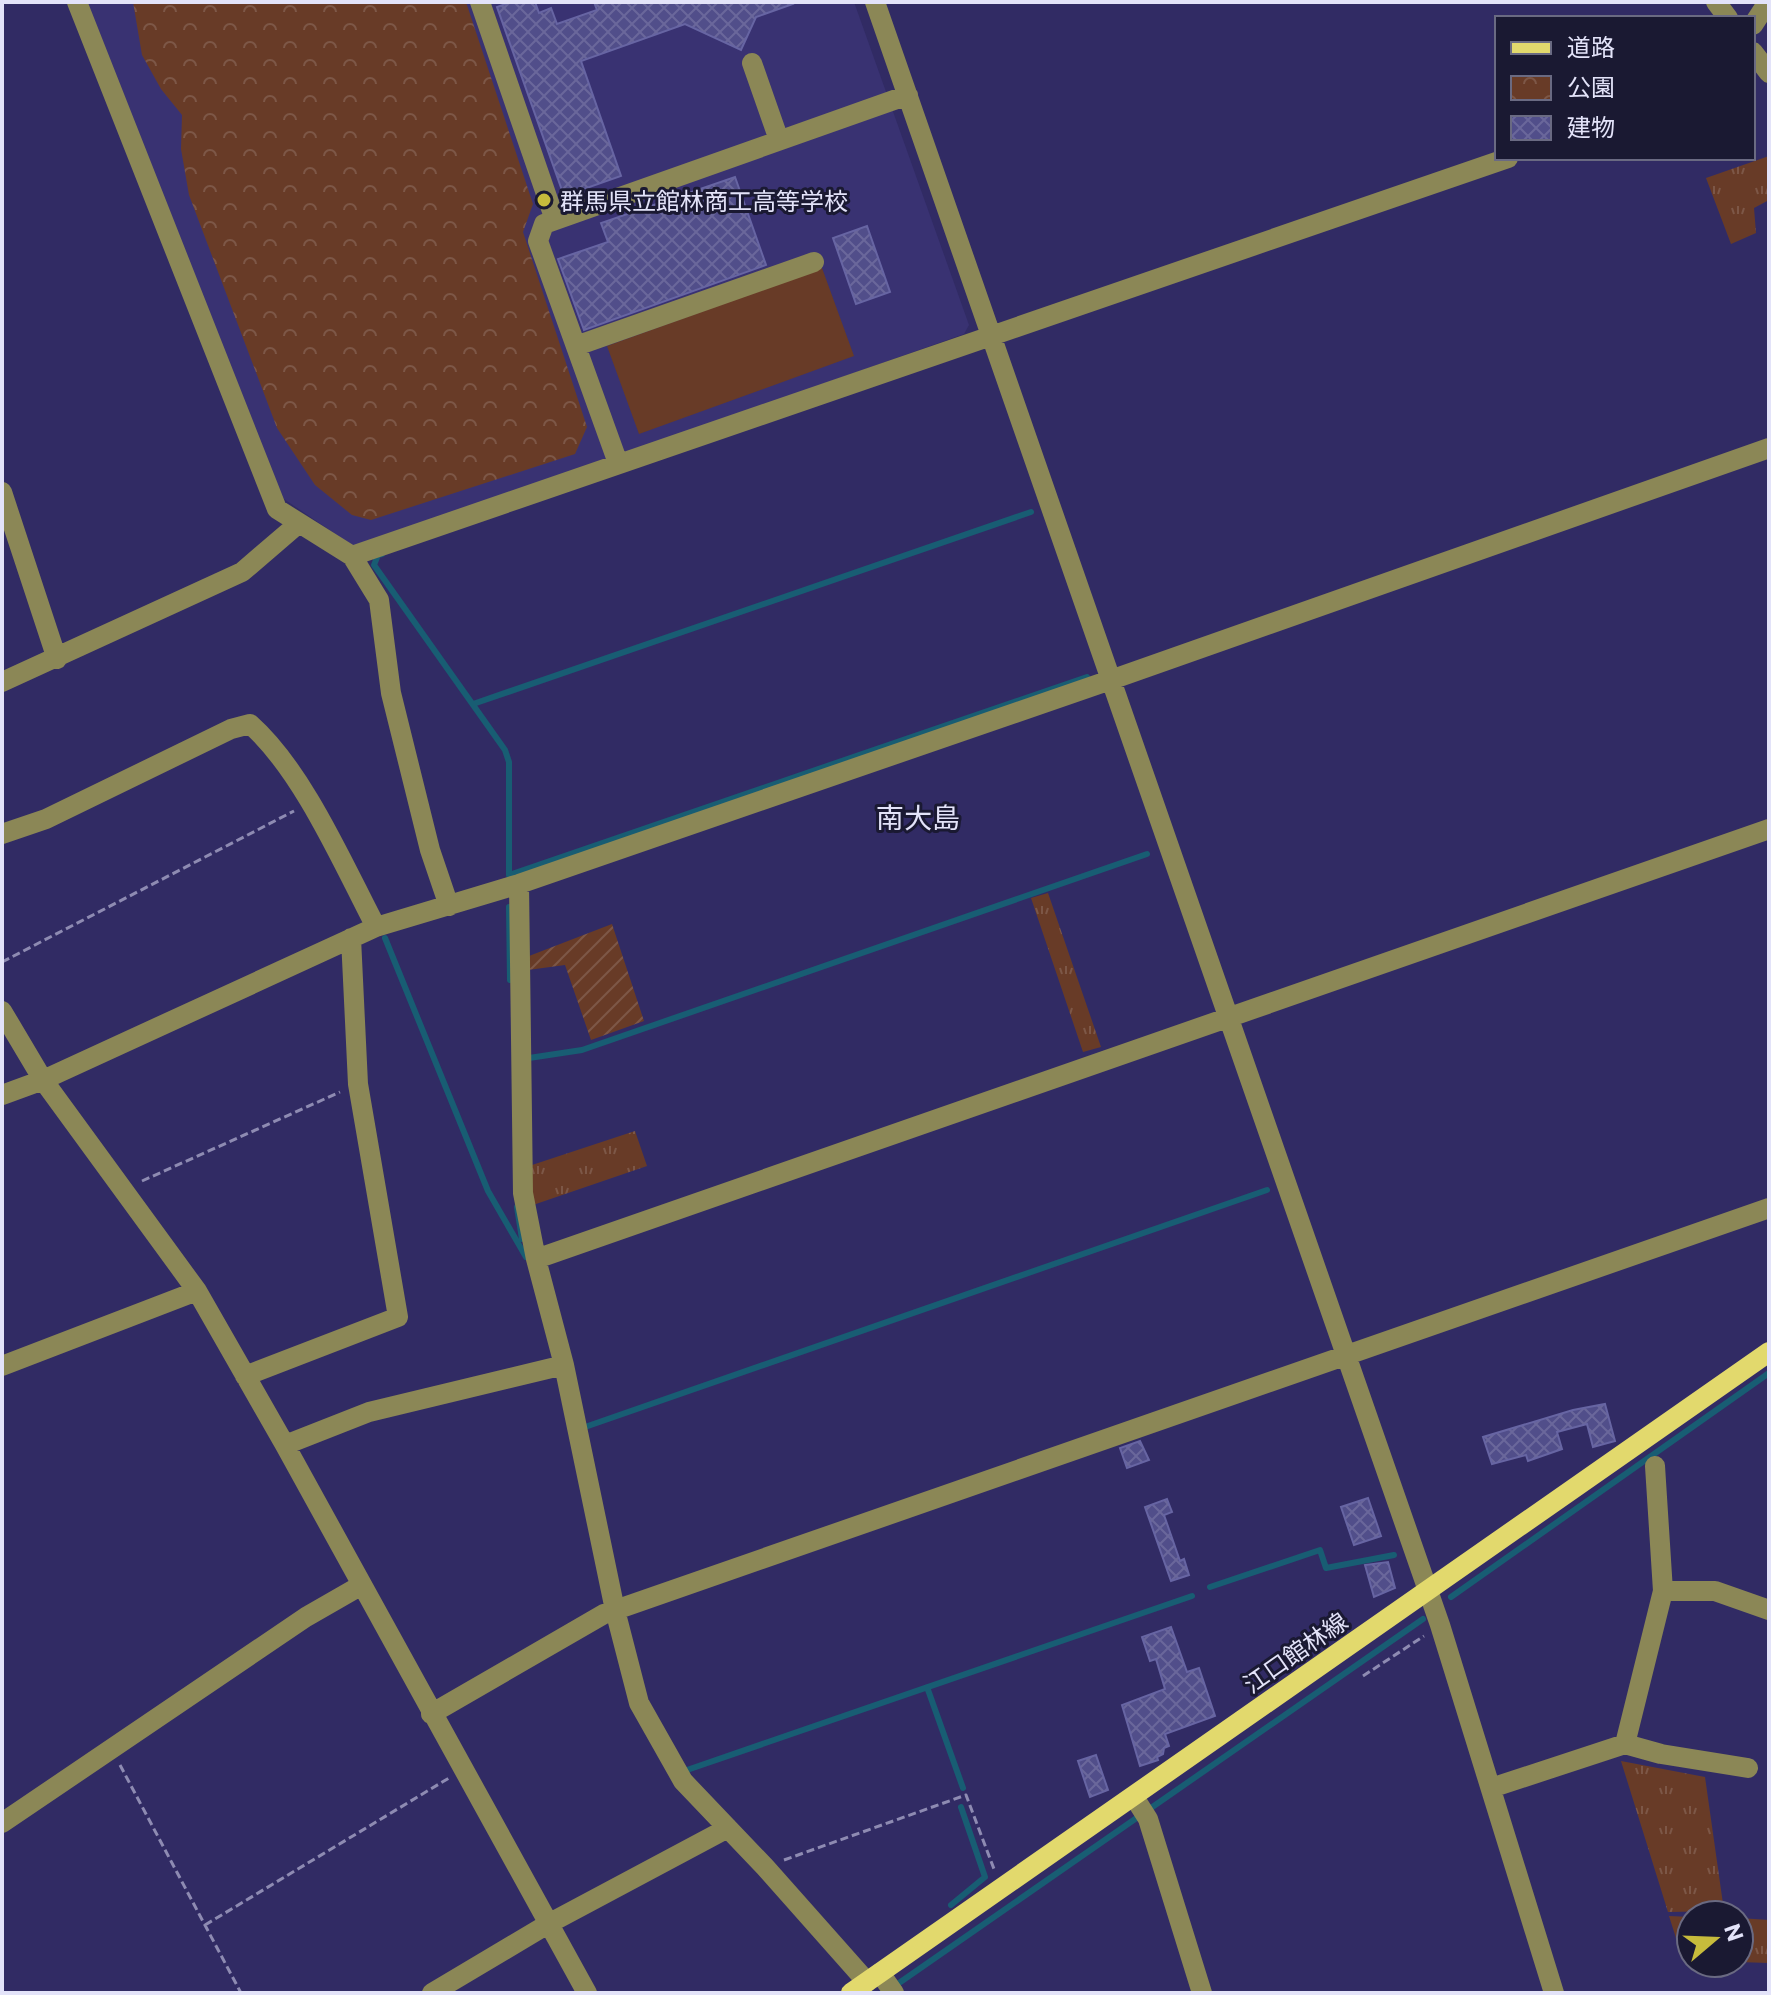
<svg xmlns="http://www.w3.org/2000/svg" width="1771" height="1995" viewBox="0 0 1771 1995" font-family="Commissioner,'Noto Sans JP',sans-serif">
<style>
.built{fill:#393272}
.grass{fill:url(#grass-tufts)}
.park{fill:url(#park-crowns)}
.garden{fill:url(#garden-furrows)}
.pitch{fill:#683b27}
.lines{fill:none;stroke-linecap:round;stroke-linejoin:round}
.stream{stroke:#185d73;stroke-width:6}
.building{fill:url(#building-cross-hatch);stroke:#6765a3;stroke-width:2}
.path{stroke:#8e8bb2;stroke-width:3;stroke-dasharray:8 4;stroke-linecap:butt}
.minor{stroke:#8b8756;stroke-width:20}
.major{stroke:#e2d96d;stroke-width:20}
.poi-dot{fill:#c7bb3c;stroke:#1a1932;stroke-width:3}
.labels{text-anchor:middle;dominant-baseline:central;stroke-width:6;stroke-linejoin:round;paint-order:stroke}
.poi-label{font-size:24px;fill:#e3e3f9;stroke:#1a1932;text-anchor:start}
.street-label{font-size:24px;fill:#e3e3f9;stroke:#1a1932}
.quarter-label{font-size:28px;fill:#e3e3f9;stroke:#1a1932}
</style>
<defs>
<pattern id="grass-tufts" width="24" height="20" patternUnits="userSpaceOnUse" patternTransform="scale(2)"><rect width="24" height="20" fill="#683b27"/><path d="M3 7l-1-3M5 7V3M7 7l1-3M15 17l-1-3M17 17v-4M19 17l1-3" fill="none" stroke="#7d5747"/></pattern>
<pattern id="park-crowns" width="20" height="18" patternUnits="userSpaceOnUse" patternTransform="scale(2)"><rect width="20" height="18" fill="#683b27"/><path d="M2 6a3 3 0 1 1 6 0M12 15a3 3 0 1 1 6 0" fill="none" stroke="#7d5747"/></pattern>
<pattern id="garden-furrows" width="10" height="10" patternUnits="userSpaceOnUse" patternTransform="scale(2)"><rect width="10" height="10" fill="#683b27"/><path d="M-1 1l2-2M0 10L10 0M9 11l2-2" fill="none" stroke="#7d5747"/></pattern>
<pattern id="building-cross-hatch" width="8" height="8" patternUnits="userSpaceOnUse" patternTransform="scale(2)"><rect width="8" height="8" fill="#514e8a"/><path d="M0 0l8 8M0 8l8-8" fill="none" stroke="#6a679b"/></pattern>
</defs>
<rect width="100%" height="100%" fill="#312b64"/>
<path class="built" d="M87 2H854L969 325 964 334 368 546H353L284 499 256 442Z"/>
<path class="grass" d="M1769 156V200L1754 208 1756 233 1731 244 1706 178Z
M1048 893 1101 1047 1083 1052 1031 898Z
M635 1131 647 1166 533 1205 529 1166Z
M1621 1761 1705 1777 1724 1911 1668 1912Z
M1669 1916 1691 1917V1960H1683Z
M1739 1918 1769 1920V1963L1739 1962Z"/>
<path class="park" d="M133 2H466L533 204 523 232 587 427 575 454 371 520 352 515 315 485 277 428 189 195 181 149 182 115 161 89 142 55Z"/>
<path class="garden" d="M612 924 644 1021 591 1040 565 965 528 970 529 956Z"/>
<path class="pitch" d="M822 268 854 356 639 434 607 346Z"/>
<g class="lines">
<path class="stream" d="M382 554 378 555 374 565 505 750 509 762V875L1087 677
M473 704 1031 512
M509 907 510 980
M385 938 488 1191 526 1257
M529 1058 582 1050 1147 854
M517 1207 522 1239
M585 1427 1267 1190
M1210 1587 1320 1550 1326 1568 1394 1555
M1451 1597 1769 1373
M927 1687 963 1788
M687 1770 1192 1596
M951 1905 985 1877 961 1807
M899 1983 1423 1619"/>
</g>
<path class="building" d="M511 2H535L539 13 551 8 557 24 597 10 594 2H792L793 4 756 17 741 50 685 24 581 61 621 176 564 196 497 7Z
M735 177 766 265 584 330 558 259 608 242 601 223Z
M867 226 890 292 856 304 833 238Z
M1605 1404 1615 1441 1593 1447 1587 1424 1557 1432 1562 1449 1528 1461 1526 1455 1492 1464 1483 1437 1573 1410Z
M1140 1441 1149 1460 1127 1468 1120 1448Z
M1368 1498 1381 1536 1354 1545 1341 1507Z
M1167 1499 1172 1512 1164 1515 1180 1561 1184 1559 1189 1575 1171 1581 1145 1507Z
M1388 1562 1395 1588 1374 1597 1365 1565Z
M1171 1627 1187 1672 1199 1668 1215 1716 1165 1734 1169 1746 1164 1748 1163 1754 1157 1757 1158 1760 1140 1766 1122 1705 1165 1689 1156 1659 1150 1661 1142 1637Z
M1096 1755 1108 1790 1090 1797 1078 1761Z"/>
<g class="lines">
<path class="path" d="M2 962 294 811
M142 1181 340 1092
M1363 1676 1424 1636
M120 1765 241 1993
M784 1860 966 1795 994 1869
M205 1925 449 1778"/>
<path class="minor" d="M77 2 277 509 352 556 379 600 391 693 430 850 449 906
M480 2 555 220
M875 2 1440 1625 1554 1993
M1716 2 1728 18
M1753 25 1768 2
M1753 52 1769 73
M752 63 779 140
M576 346 814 262
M618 463 538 241 544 224 908 95
M2 492 57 659
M352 556 1508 158
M2 682 242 572 298 524
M2 834 46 819 231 729 250 724C303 771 343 864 376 927
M519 884 523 1193 536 1259 564 1365 615 1610 639 1703 683 1781 765 1867 867 1982
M2 1011 43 1080 197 1291 285 1445 587 1993
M2 1095 43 1080 376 927 519 884 1122 676 1769 448
M536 1259 1769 829
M2 1366 197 1291
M245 1376 398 1317 358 1084 351 938
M285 1445 369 1412 564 1365
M1663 1591H1715L1769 1610
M431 1714 604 1614 1769 1208
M1625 1744 1661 1754 1748 1768
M1491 1788 1625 1744 1663 1591 1655 1466
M1134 1797 1148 1819 1202 1993
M2 1823 306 1617 360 1586
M880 1973 894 1993
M432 1993 548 1924 728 1828"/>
<path class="major" d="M851 1993 1769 1352"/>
</g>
<circle class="poi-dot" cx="544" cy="200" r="8"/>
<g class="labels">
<g class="poi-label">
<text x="560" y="200">群馬県立館林商工高等学校</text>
</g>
<g class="street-label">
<text transform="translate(1295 1652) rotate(-35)">江口館林線</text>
</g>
<g class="quarter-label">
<text x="918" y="817">南大島</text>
</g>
</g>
<rect width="1771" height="1995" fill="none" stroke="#e3e3f9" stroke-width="8"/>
<rect x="1495" y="16" width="260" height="144" fill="#1a1932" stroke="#6a6a82" stroke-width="2"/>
<rect x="1511" y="42" width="40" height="12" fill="#e2d96d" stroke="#6a6a82" stroke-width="2"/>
<text x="1567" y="56" font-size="24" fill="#e3e3f9">道路</text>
<rect x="1511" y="76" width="40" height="24" fill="url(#park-crowns)" stroke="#6a6a82" stroke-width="2"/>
<text x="1567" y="96" font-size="24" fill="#e3e3f9">公園</text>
<rect x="1511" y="116" width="40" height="24" fill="url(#building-cross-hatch)" stroke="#6a6a82" stroke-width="2"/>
<text x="1567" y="136" font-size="24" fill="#e3e3f9">建物</text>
<g transform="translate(1715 1939) rotate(71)"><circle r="38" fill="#1a1932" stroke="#6a6a82" stroke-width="2"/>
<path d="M0-6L14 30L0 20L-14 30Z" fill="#c7bb3c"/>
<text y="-12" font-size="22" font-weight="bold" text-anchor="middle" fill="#e3e3f9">N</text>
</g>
</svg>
